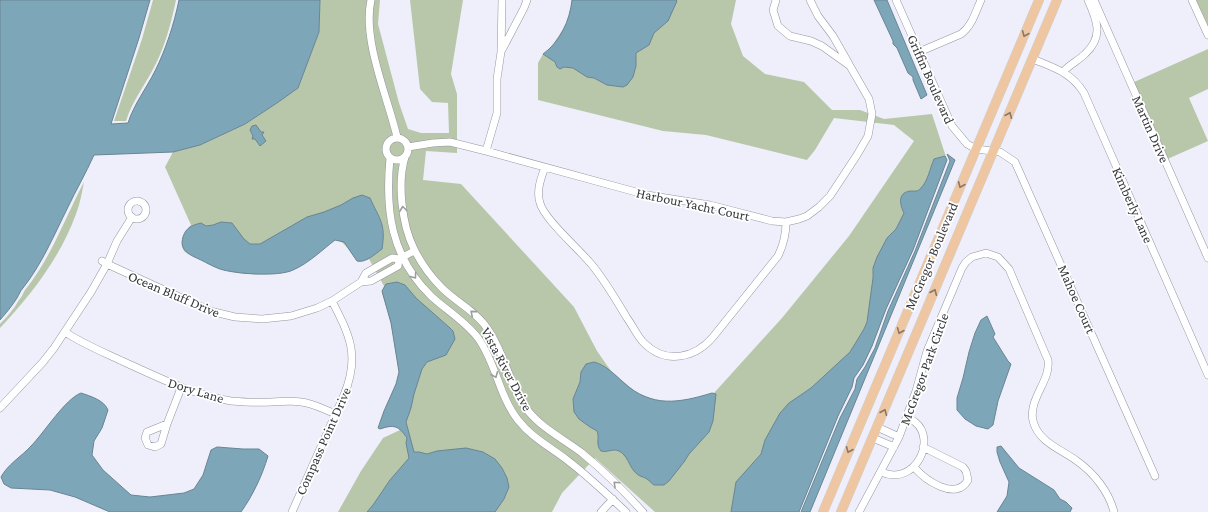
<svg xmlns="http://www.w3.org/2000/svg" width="1208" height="512" viewBox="0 0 1208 512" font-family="'Crimson Pro',serif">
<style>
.green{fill:#b8c7a9}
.water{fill:#7ea6b9;stroke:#698594}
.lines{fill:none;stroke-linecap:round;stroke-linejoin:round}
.minor-casing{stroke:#9495a0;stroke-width:8}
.major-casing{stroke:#cfcfd0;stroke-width:10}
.minor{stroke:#fff;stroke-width:7}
.major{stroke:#eec7a2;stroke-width:9}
.oneway{stroke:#89786a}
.oneway2{stroke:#9b9c9e}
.labels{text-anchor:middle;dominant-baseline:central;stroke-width:3.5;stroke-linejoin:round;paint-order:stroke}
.street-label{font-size:14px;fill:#37383d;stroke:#fff}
</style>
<rect width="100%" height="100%" fill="#eeeffb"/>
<path class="green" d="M153 0H176C171 24 164 50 152 71 143 88 132 102 126 121H114L142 39Z
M320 0H380L378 24 399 103 408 129 421 133H449L448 103 432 102 420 89 410 0H463L451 74 457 94V153L426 151 423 180 461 184 574 307 597 351 611 371 637 393 659 401 676 402 686 401 714 393 782 318 849 236 914 141 894 125 834 118 815 150 807 160 706 135 663 131 538 100V63L543 54 550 49 567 23 572 0H736L731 24 743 56 765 74 804 82 832 110H860L884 119 932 114 947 160 913 250 886 309 872 346 863 365 854 378 852 387 838 416 799 512H655L595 458 562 493 552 512H338L361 471 383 438 400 430C394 424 388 426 382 429L378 428 384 411 396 384 399 372 391 323 382 293 384 286 369 259 361 262 357 261C350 253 346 241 335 240 324 248 303 268 290 271 278 274 257 275 245 274 226 272 213 266 196 257 193 256 188 254 185 252 177 243 185 231 191 225L165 167 173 152 200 145 245 124 277 103 298 88 319 32Z
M1196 0H1208V31Z
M1208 49V89L1189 98 1208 141 1163 161 1132 83Z
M84 182C82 192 80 204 76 214 60 258 31 295 0 328V324C7 317 14 309 19 300 22 297 23 293 25 290 51 258 65 218 84 182Z"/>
<path class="water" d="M0 0H150L139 38 111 124 128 123C134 104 146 89 155 71 166 49 174 24 179 0H320L319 32 298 88 277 103 245 124 200 145 173 152 94 155C86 173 76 190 68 207 54 235 42 264 23 288 20 291 19 295 17 298 12 306 6 313 0 320Z
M572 0H676L677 1 668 21 654 33 649 45 636 53V66L633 77 627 85 623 87 607 85 594 78 587 77 573 68 564 67 560 69 557 67 555 62 543 54C560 42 570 20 572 0Z
M874 0H887L927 95 921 99 913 80V77L908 73 897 48 893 44V41Z
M256 125 261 132H264L262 135 266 141 260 146 255 139H252L253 136 250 130 252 126Z
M947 154 955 160 810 512H801L840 418 855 389 857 379 865 367 875 348 888 311 915 251 950 161Z
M945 156 947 160 913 250 886 309 872 346 863 365 854 378 852 387 838 416 799 512H731L736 482 761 454 765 440 780 413 789 403 811 388 850 352 864 329 867 322 873 278V268L877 257 887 238 896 229 904 213C900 205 897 193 910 191 915 191 918 192 921 188 928 181 930 168 934 159Z
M362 195 370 198C380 220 386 224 382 249 375 254 366 263 357 261L344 242 335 240C322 250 309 263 293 270 279 277 235 274 220 269 214 267 207 263 201 260 190 255 179 251 183 237 186 227 193 225 201 223L206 226 213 225 221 222 232 223 244 239 250 244H260L307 217 324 212 341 205 353 198Z
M397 282 405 285 416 298 450 328 453 331 455 339 446 355 427 362 422 369 414 394 411 408 406 422 414 452H419L427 454 437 451 466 448 483 452 495 459 502 468 507 478 509 487 504 499 495 512H367L373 505 390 480 409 458 406 443 407 438C399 426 394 424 380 429L378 428 384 411 396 384 399 372 391 323 382 291 386 284Z
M987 316 995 334 993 337 1008 361 1011 364 998 401 993 425 988 429 976 426 965 419 957 410V398L963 378 969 352 975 333 981 320Z
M594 362C606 365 615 375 624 383 652 408 679 403 712 393L716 394 713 421 709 432 689 454 684 462 669 481 664 485H654C652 484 650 481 647 479 642 476 639 477 634 471 629 465 627 455 619 451 613 448 607 453 601 451 595 444 600 438 597 431L590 427 579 419 574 412 573 399 580 382 581 372 586 364Z
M81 393C90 396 104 400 108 410L102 428 94 441 92 455 103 470 131 495 150 497 184 493 194 489 203 475 211 450 217 447 243 449H259L268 456C262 476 253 495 241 512H110L75 497 50 490 11 488 4 484 1 477C8 464 21 457 31 446 44 433 65 399 81 393Z
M1001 446 1019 468 1054 490 1060 499 1066 502 1072 508 1070 512H997L1007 496 1009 482 1000 462 997 452V447Z"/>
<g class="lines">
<defs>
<path id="minor" d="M371 0C362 40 388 98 397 137
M810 0 818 16 833 36 849 64
M896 0 952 126 967 144 976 149 1000 152 1015 162 1155 476
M1094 0 1208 258
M1192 0 1208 35
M502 50 524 8 527 0
M919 52 961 34C972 26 975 13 981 0
M1033 59C1054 68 1071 72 1084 93L1208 375
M1063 72C1070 64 1078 61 1085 54 1104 37 1097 20 1088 0
M386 149a11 11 0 1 1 22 0a11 11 0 1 1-22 0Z
M408 147 433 143 450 142 486 151 647 195 710 205 772 221 786 222 799 219 807 216 819 207 830 196 857 155 868 136 872 114 869 99 850 66 822 46 811 41 790 36 778 26 773 10 776 0
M486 151 497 113V79L501 52 502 0
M405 157C397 183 402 225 414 249 421 263 431 277 442 288 455 301 472 309 484 324 505 351 509 387 529 412 543 429 565 440 582 453 604 471 624 491 643 512
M390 158C385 211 391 257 431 296 446 310 465 321 478 338 496 363 499 396 518 420 531 437 550 447 567 460 588 476 607 494 626 512
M545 167C541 178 536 191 540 203 544 219 580 250 592 265 606 282 616 300 627 318 633 326 637 336 644 343 666 365 695 358 713 337L778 256C784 244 786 235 786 222
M128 210a9 9 0 1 1 18 0a9 9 0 1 1-18 0Z
M102 261 107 264 210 311 235 317 262 319 291 316 317 308 332 301 361 282 371 281 398 266 399 259
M361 282 366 273 392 258 399 259 414 251
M65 332C83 344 103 352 122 361 158 377 192 395 231 401 244 402 258 403 271 402 281 402 291 400 301 402 313 403 325 410 336 414
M0 408 43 362 54 348 91 292 107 264 117 241 132 217
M167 424 161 444 155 447 148 445 145 438 147 432Z
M167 424 181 388
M877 427 899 437
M873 438 894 447
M914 467C925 480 956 502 968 480L966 471 963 467 923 447
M881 472C916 487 937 439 915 422 913 420 909 419 907 417
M292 512 344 395C360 356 350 336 332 301
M601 512 613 499
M859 512 899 437 916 391 927 351 962 268 966 262 972 257 986 253 998 257 1009 269 1048 360C1051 381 1028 399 1033 421 1039 443 1061 449 1077 461 1094 473 1109 492 1114 512"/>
<path id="major" d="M823 512 1039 0
M841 512 1057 0"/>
</defs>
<use href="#minor" class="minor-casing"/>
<use href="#major" class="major-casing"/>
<use href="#minor" class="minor"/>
<use href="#major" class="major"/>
</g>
<defs><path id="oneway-chevron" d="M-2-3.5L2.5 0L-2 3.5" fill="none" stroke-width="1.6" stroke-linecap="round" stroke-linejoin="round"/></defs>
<g class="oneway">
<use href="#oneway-chevron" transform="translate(1025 34) rotate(113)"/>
<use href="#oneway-chevron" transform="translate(1009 115) rotate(-67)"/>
<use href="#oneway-chevron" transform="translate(961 185) rotate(113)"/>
<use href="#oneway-chevron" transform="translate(934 292) rotate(-67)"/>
<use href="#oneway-chevron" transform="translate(900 331) rotate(113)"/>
<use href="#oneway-chevron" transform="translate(884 412) rotate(-67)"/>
<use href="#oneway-chevron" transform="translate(849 450) rotate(113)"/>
</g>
<g class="oneway2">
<use href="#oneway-chevron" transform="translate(403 209) rotate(-97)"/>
<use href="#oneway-chevron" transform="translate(414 276) rotate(54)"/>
<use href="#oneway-chevron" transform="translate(473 313) rotate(-139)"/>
<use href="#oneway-chevron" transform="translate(495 375) rotate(68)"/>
<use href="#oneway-chevron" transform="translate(616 484) rotate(-137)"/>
</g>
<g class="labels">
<g class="street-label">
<text transform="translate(931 79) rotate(66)">Griffin Boulevard</text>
<text transform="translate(1151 129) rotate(66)">Martin Drive</text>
<text transform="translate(693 204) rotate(12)">Harbour Yacht Court</text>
<text transform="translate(1133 205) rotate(66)">Kimberly Lane</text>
<text transform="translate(931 256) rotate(-67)">McGregor Boulevard</text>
<text transform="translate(174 294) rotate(23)">Ocean Bluff Drive</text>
<text transform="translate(1077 299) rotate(66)">Mahoe Court</text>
<text transform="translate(507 369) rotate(62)">Vista River Drive</text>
<text transform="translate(924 369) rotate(-70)">McGregor Park Circle</text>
<text transform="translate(196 390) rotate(17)">Dory Lane</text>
<text transform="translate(323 441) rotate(-66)">Compass Point Drive</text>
</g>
</g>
</svg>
